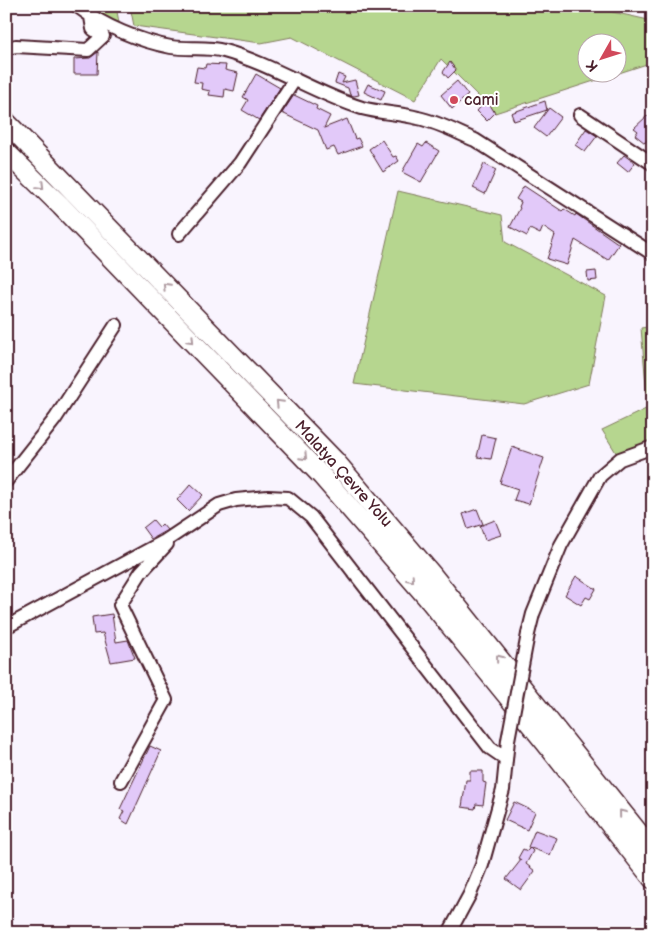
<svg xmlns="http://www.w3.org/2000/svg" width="659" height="939" viewBox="0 0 659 939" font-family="'Balsamiq Sans',sans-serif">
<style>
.green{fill:#b6d68f;stroke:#807a5d;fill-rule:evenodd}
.building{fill:#e2c9f9;stroke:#4a1f2b}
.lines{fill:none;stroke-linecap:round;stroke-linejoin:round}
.minor-casing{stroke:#4a1f2b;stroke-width:16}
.highway-casing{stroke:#4a1f2b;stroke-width:22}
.minor{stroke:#fff;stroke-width:12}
.highway{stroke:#fff;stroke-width:19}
.minor-bridge-casing{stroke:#4a1f2b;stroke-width:16;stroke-linecap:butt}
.minor-bridge{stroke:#fff;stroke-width:12}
.oneway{stroke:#ae9aa0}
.poi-dot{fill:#d1495b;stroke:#fff;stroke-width:2}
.labels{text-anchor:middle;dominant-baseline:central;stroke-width:4;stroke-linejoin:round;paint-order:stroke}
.poi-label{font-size:16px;fill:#4a1f2b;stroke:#fff;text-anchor:start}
.street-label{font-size:16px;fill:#4a1f2b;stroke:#fff}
</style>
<rect width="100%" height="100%" fill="#f9f4fe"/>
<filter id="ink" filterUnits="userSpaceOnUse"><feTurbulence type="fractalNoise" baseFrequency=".02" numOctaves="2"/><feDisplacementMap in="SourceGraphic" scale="10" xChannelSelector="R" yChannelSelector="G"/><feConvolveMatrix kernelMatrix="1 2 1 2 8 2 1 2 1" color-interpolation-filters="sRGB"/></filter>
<g filter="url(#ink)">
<path class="green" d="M77 6H116L120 28Z
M130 6H586L653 21V62L495 113 441 59 415 100 292 37 261 43 134 26ZM586 42H616V72H586Z
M398 191 502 215 505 242 606 296 589 384 524 404 354 384Z
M653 326V446L620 459 602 430 648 408 641 328Z"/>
<path class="building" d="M98 52 97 74H74V59L90 58Z
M450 62 456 70 448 78 443 72Z
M206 64 226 65 225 70 238 73 234 91 225 89 224 97 209 95 210 91 201 89 202 83 194 82 197 67 205 68Z
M256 74 280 88 259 120 242 110 248 100 243 97Z
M338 74 345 77 342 83 355 80 359 95 354 96 350 95 348 88 335 83Z
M457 81 468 95 452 109 441 95Z
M368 84 385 91 381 100 364 92Z
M294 95 317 106 316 109 330 116 324 128 347 119 355 139 358 138 362 146 338 155 334 147 326 150 318 130 282 113Z
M487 100 495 113 487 121 477 111Z
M545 101 547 110 514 121 511 113Z
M549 108 561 117 546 137 534 128Z
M653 113V131L645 143 635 135 638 131 634 128 647 116 648 117Z
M586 129 597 136 585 152 575 145Z
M382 140 393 157 396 156 399 161 383 172 369 149Z
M426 143 439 151 421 182 402 172 418 144 423 147Z
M624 155 635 163 628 172 617 163Z
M484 164 496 170 485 194 473 188Z
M524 186 562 211 564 209 575 216 576 214 619 244 608 260 575 240 567 265 547 259 555 235 543 227 540 234 530 229 527 236 510 227 520 208 519 207 521 202 516 199Z
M596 271 597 280 588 281 587 272Z
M482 435 496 438 491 459 477 457Z
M512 447 544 458 529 504 514 500 518 489 500 483Z
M191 484 203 495 188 511 177 500Z
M477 509 483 524 468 529 463 514Z
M153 520 159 527 162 524 167 530 151 539 143 528Z
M495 520 501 535 485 540 480 526Z
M576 576 596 589 590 599 586 597 581 605 565 595Z
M112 614 116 642 128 640 135 658 111 662 103 633 94 634 92 617Z
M150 746 161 751 128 824 120 819 124 811 120 809Z
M470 771H483V782L486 783 483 805 476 804 475 809 462 807 466 780H470Z
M514 802 535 812 527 830 505 820Z
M535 830 557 838 550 855 528 847Z
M530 848 533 851 526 864 535 871 521 890 506 879 521 860 518 858 523 849 527 851Z"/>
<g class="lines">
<defs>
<path id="minor" d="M77 6C103 26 139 41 171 47 189 50 207 46 224 51 272 64 314 93 362 108 380 113 400 113 418 118 438 122 456 132 475 140L653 254
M6 48 16 46 88 50 103 36 93 29 91 17
M580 115 653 164
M179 234 240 163 295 79
M6 481 55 419 116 325
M6 627 165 541 219 505 236 500 268 497 288 498 311 517 490 748 506 759
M528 634 533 614 561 545 600 476 620 459 653 447
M121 781 166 700 120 605 141 572 167 544
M449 933 470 894 482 865 503 790 508 740"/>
<path id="highway" d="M6 122 334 460 432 575 653 851
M6 152 61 206 322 476 426 596 545 742 653 879"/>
</defs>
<use href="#minor" class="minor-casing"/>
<use href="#highway" class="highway-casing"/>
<use href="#minor" class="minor"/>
<use href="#highway" class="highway"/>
<defs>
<path id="minor-bridge" d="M508 740 528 634"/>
</defs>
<use href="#minor-bridge" class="minor-bridge-casing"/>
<use href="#minor-bridge" class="minor-bridge"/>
</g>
<defs><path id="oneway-chevron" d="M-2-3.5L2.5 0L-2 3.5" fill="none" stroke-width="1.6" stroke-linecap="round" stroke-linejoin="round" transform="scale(1.25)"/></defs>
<g class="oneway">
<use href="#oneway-chevron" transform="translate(41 186) rotate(45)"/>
<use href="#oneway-chevron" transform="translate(166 286) rotate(-134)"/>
<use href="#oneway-chevron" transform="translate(191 340) rotate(46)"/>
<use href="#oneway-chevron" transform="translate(279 403) rotate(-134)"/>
<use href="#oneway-chevron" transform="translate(304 457) rotate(46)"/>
<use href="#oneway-chevron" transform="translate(411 579) rotate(49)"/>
<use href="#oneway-chevron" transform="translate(499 658) rotate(-129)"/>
<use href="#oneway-chevron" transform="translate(622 813) rotate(-129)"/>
</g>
</g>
<circle class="poi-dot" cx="454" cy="100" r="5"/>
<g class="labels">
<g class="poi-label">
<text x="464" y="100">cami</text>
</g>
<g class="street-label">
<text transform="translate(343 474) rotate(48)">Malatya Çevre Yolu</text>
</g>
</g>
<rect width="659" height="939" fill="none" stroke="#fff" stroke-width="25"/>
<rect x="12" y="12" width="634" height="914" fill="none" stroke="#4a1f2b" stroke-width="2" filter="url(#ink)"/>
<g transform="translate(602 58) rotate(231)"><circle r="24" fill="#ffffff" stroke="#b7a5aa"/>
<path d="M0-4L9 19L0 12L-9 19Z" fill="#d1495b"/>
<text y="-8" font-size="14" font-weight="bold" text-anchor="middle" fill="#4a1f2b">K</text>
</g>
</svg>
